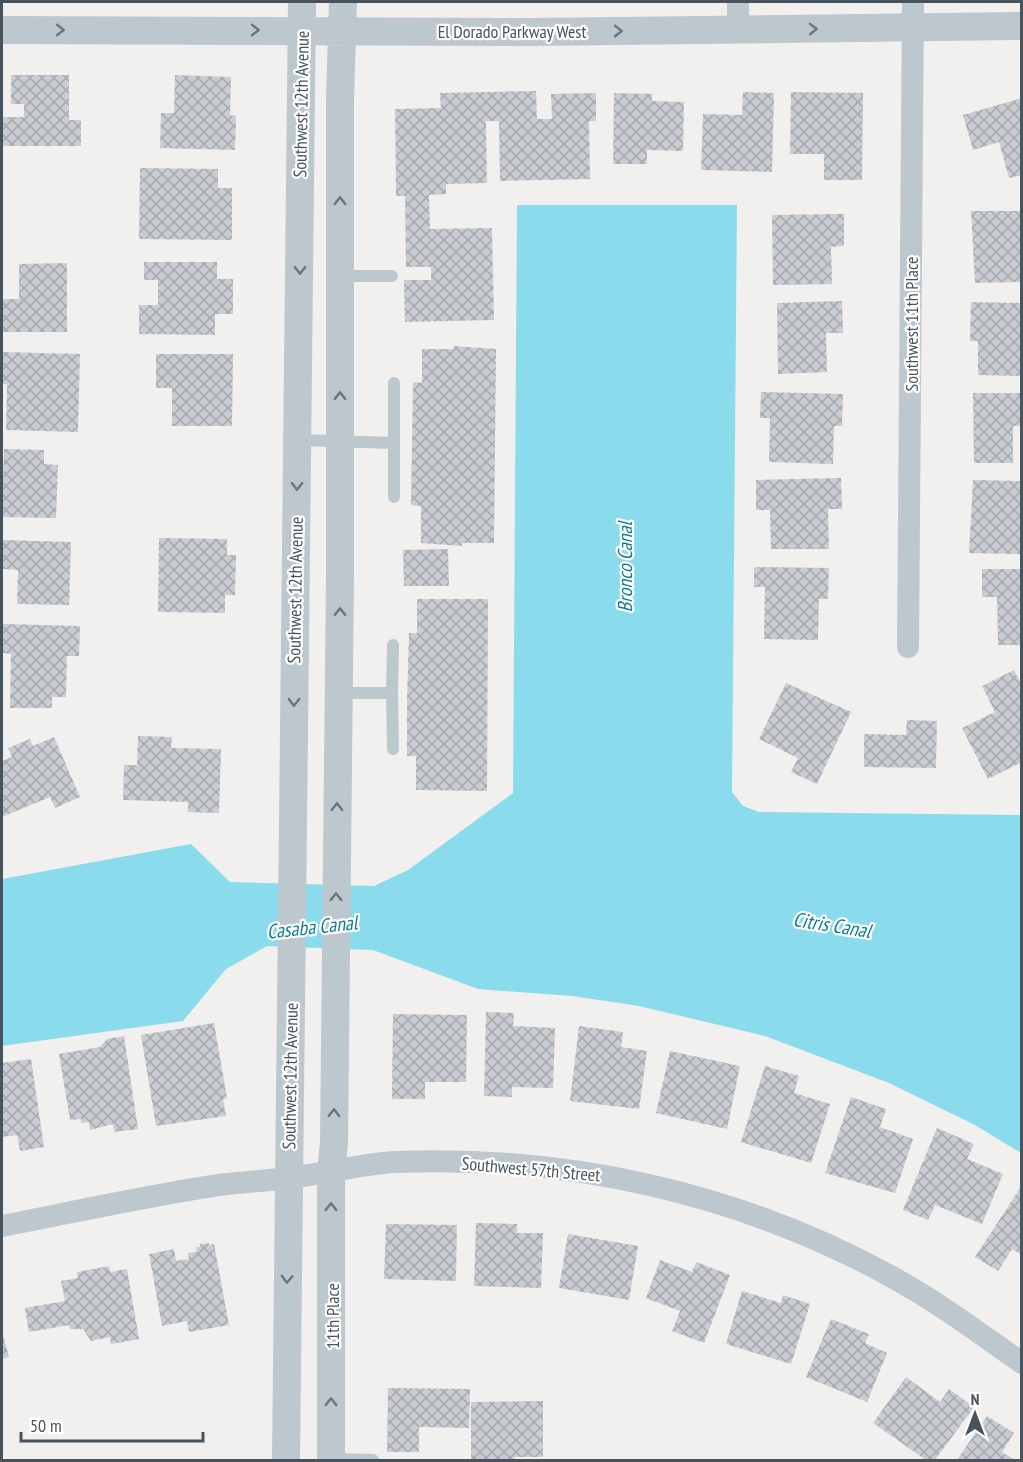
<svg xmlns="http://www.w3.org/2000/svg" width="1023" height="1462" viewBox="0 0 1023 1462" font-family="'PT Sans Narrow',sans-serif">
<style>
.water{fill:#8adced}
.building{fill:url(#building-cross-hatch)}
.lines{fill:none;stroke-linecap:round;stroke-linejoin:round}
.service{stroke:#bdc7ce;stroke-width:12}
.minor{stroke:#bdc7ce;stroke-width:22}
.tertiary{stroke:#bdc7ce;stroke-width:28}
.oneway{stroke:#6a767f}
.labels{text-anchor:middle;dominant-baseline:central;stroke-width:4.5;stroke-linejoin:round;paint-order:stroke}
.street-label{font-size:18px;fill:#47545d;stroke:#fff}
.water-label{font-size:20px;font-style:italic;fill:#0c7e96;stroke:#fff}
</style>
<defs>
<pattern id="building-cross-hatch" width="8" height="8" patternUnits="userSpaceOnUse" patternTransform="scale(1.5)"><rect width="8" height="8" fill="#c9cdd2"/><path d="M0 0l8 8M0 8l8-8" fill="none" stroke="#a5a9ae"/></pattern>
</defs>
<rect width="100%" height="100%" fill="#f2efef"/>
<path class="water" d="M517 205H737L732 792 743 806 759 812 1021 815V1153L975 1125 889 1083 765 1036 639 1006 572 996 478 989 373 950 267 946 226 969 183 1021 2 1046V879L191 844 230 882 374 886 408 870 513 793Z"/>
<path class="building" d="M11 75H69V120H81V146H2V117H24V104H11Z
M175 75 231 77 230 115 236 116 235 150 160 148 161 113H174Z
M536 91 537 119H552L551 94 596 93V121H589L590 179 500 181 499 121H486L487 183 446 184V194L429 195 430 229 492 228 494 320 405 322 404 280H431V267H406L405 196H396L395 109 441 108 440 93Z
M743 92 774 93 772 172 701 170 703 114 742 115Z
M791 92 863 93 862 180H824V154H790Z
M614 93 652 94V101L684 102 683 151 647 150V164H613Z
M1022 98V175L1009 178 999 142 973 150 963 115Z
M140 168 218 169V188H232V240L139 239Z
M971 211H1022V282L975 283Z
M844 214V246L831 247 832 284 773 285 772 215Z
M144 262H217V279H233V314H215V335L139 334V305H158V280H144Z
M67 263V332H2V299H19V264Z
M842 301 843 333H826L827 372 778 374 777 303Z
M971 302 1022 303V376L978 375V341H970Z
M454 346 496 349 494 543H462V546L421 543V506L411 505 413 382 422 383V349H454Z
M2 352 80 354 78 432 6 430 7 384H2Z
M156 354H233L232 426H172V388H156Z
M761 392 843 394 842 426H834L833 464 769 462 770 418H760Z
M973 393H1022V426H1013V463H974Z
M4 449 44 450V464L58 465 56 518 2 517Z
M841 478 842 509H828L829 549H771L770 510H756V480Z
M973 480 1022 481V554L969 553Z
M159 538 227 539V555H236L235 595H225V613L158 612Z
M2 540 71 542 69 605 17 604 18 570 2 569Z
M448 549 449 586H404L403 550Z
M754 567 829 568 828 599H819L818 640 764 639 765 587H754Z
M982 569H1022V645H998L997 597H982Z
M417 599H488L487 791 416 790V756H407V700L409 633H417Z
M3 624 80 626 79 656H67L66 697H52V708H10L11 654 3 653Z
M1014 670 1022 686V762L988 779 962 728 995 712 982 686Z
M786 683 851 712 817 784 791 772 798 758 759 739Z
M907 720 937 721 936 768 864 767V734L906 735Z
M138 736 172 737 171 748 221 749 219 813 188 812V802L123 800 124 765H137Z
M54 737 80 797 55 808 50 797 2 817V761L12 757 8 748 30 739 33 746Z
M486 1012 514 1013 513 1026 555 1028 553 1088 512 1087V1097L484 1096Z
M393 1014 467 1015 466 1082H425V1099H392Z
M214 1023 227 1098 223 1099 226 1116 156 1126 141 1035Z
M579 1026 623 1032 621 1047 647 1051 639 1109 570 1101Z
M124 1036 138 1129 114 1132 113 1124 90 1130 89 1122 81 1123V1119L70 1120 59 1054 100 1047 107 1039Z
M670 1051 740 1066 727 1129 656 1113Z
M31 1059 44 1147 20 1151 17 1135 2 1137V1063Z
M765 1066 799 1076 794 1093 830 1104 811 1163 741 1142Z
M851 1097 886 1109 880 1127 913 1139 895 1193 825 1173Z
M937 1128 974 1144 967 1159 1003 1174 982 1224 935 1205 928 1220 903 1210Z
M1022 1185V1255L1012 1249 998 1271 975 1257Z
M476 1223 517 1224V1233H543L541 1288 474 1286Z
M386 1224 457 1225 456 1281 384 1279Z
M568 1234 638 1246 629 1300 559 1288Z
M209 1243V1245L214 1244 229 1325 189 1332 187 1321 162 1326 149 1254 174 1249 176 1261 189 1259 188 1253 197 1252 196 1247H200V1244Z
M660 1260 692 1272 696 1262 730 1275 704 1343 672 1331 680 1311 646 1298Z
M109 1266 110 1272 127 1269 139 1339 111 1344 110 1337 91 1341 83 1329H70L69 1325 29 1332 25 1308 65 1301 61 1281 78 1278 77 1272Z
M742 1291 781 1303 783 1295 810 1304 791 1364 726 1344Z
M831 1319 869 1334 865 1343 887 1353 867 1402 806 1377Z
M2 1331 9 1357 2 1359Z
M906 1377 940 1402 949 1389 974 1407 935 1460H926L873 1423Z
M388 1388 470 1389 469 1428 419 1427V1452H387Z
M543 1401V1457H514V1460H471V1402Z
M987 1416 1014 1433 1002 1452 1015 1460H957Z"/>
<g class="lines">
<path class="service" d="M340 276H392
M298 440 394 443V383
M394 443V497
M339 693H392L393 645
M392 693 393 749
M331 1459 373 1460"/>
<path class="minor" d="M738 2V30
M908 647 913 2
M2 1226C74 1212 146 1196 219 1185 242 1182 265 1181 288 1178 324 1174 359 1164 395 1162 567 1155 740 1193 892 1277 938 1302 979 1333 1022 1363"/>
<path class="tertiary" d="M2 30 530 32 1022 26
M286 1460 302 2
M331 1460V1172L334 1143 340 576V100L343 2"/>
</g>
<defs><path id="oneway-chevron" d="M-2-3.5L2.5 0L-2 3.5" fill="none" stroke-width="1.6" stroke-linecap="round" stroke-linejoin="round" transform="scale(1.5)"/></defs>
<g class="oneway">
<use href="#oneway-chevron" transform="translate(813 29) rotate(-1)"/>
<use href="#oneway-chevron" transform="translate(60 30)"/>
<use href="#oneway-chevron" transform="translate(255 30)"/>
<use href="#oneway-chevron" transform="translate(618 31)"/>
<use href="#oneway-chevron" transform="translate(340 201) rotate(-90)"/>
<use href="#oneway-chevron" transform="translate(300 270) rotate(90)"/>
<use href="#oneway-chevron" transform="translate(340 396) rotate(-90)"/>
<use href="#oneway-chevron" transform="translate(297 486) rotate(91)"/>
<use href="#oneway-chevron" transform="translate(340 612) rotate(-89)"/>
<use href="#oneway-chevron" transform="translate(294 702) rotate(91)"/>
<use href="#oneway-chevron" transform="translate(337 807) rotate(-89)"/>
<use href="#oneway-chevron" transform="translate(336 897) rotate(-90)"/>
<use href="#oneway-chevron" transform="translate(334 1113) rotate(-89)"/>
<use href="#oneway-chevron" transform="translate(331 1207) rotate(-90)"/>
<use href="#oneway-chevron" transform="translate(287 1279) rotate(92)"/>
<use href="#oneway-chevron" transform="translate(331 1402) rotate(-90)"/>
</g>
<g class="labels">
<g class="street-label">
<text x="512" y="31">El Dorado Parkway West</text>
<text transform="translate(301 104) rotate(-89)">Southwest 12th Avenue</text>
<text transform="translate(911 324) rotate(-90)">Southwest 11th Place</text>
<text transform="translate(295 590) rotate(-89)">Southwest 12th Avenue</text>
<text transform="translate(290 1076) rotate(-89)">Southwest 12th Avenue</text>
<text transform="translate(531 1169) rotate(5)">Southwest 57th Street</text>
<text transform="translate(332 1316) rotate(-90)">11th Place</text>
</g>
<g class="water-label">
<text transform="translate(625 567) rotate(-90)">Bronco Canal</text>
<text transform="translate(832 925) rotate(9)">Citris Canal</text>
<text transform="translate(312 927) rotate(-6)">Casaba Canal</text>
</g>
</g>
<rect width="1023" height="1462" fill="none" stroke="#47545d" stroke-width="6"/>
<g transform="translate(975 1414)" stroke="#ffffff" stroke-width="4.5" paint-order="stroke">
<path d="M0-4.5L10 22L0 15L-10 22Z" fill="#47545d"/>
<text y="-9" font-size="16" font-weight="bold" text-anchor="middle" fill="#47545d">N</text>
</g>
<path d="M21 1432v9h182v-9" fill="none" stroke="#47545d" stroke-width="3"/>
<text x="30" y="1432" font-size="18" fill="#47545d" stroke="#ffffff" stroke-width="4.5" paint-order="stroke">50 m</text>
</svg>
